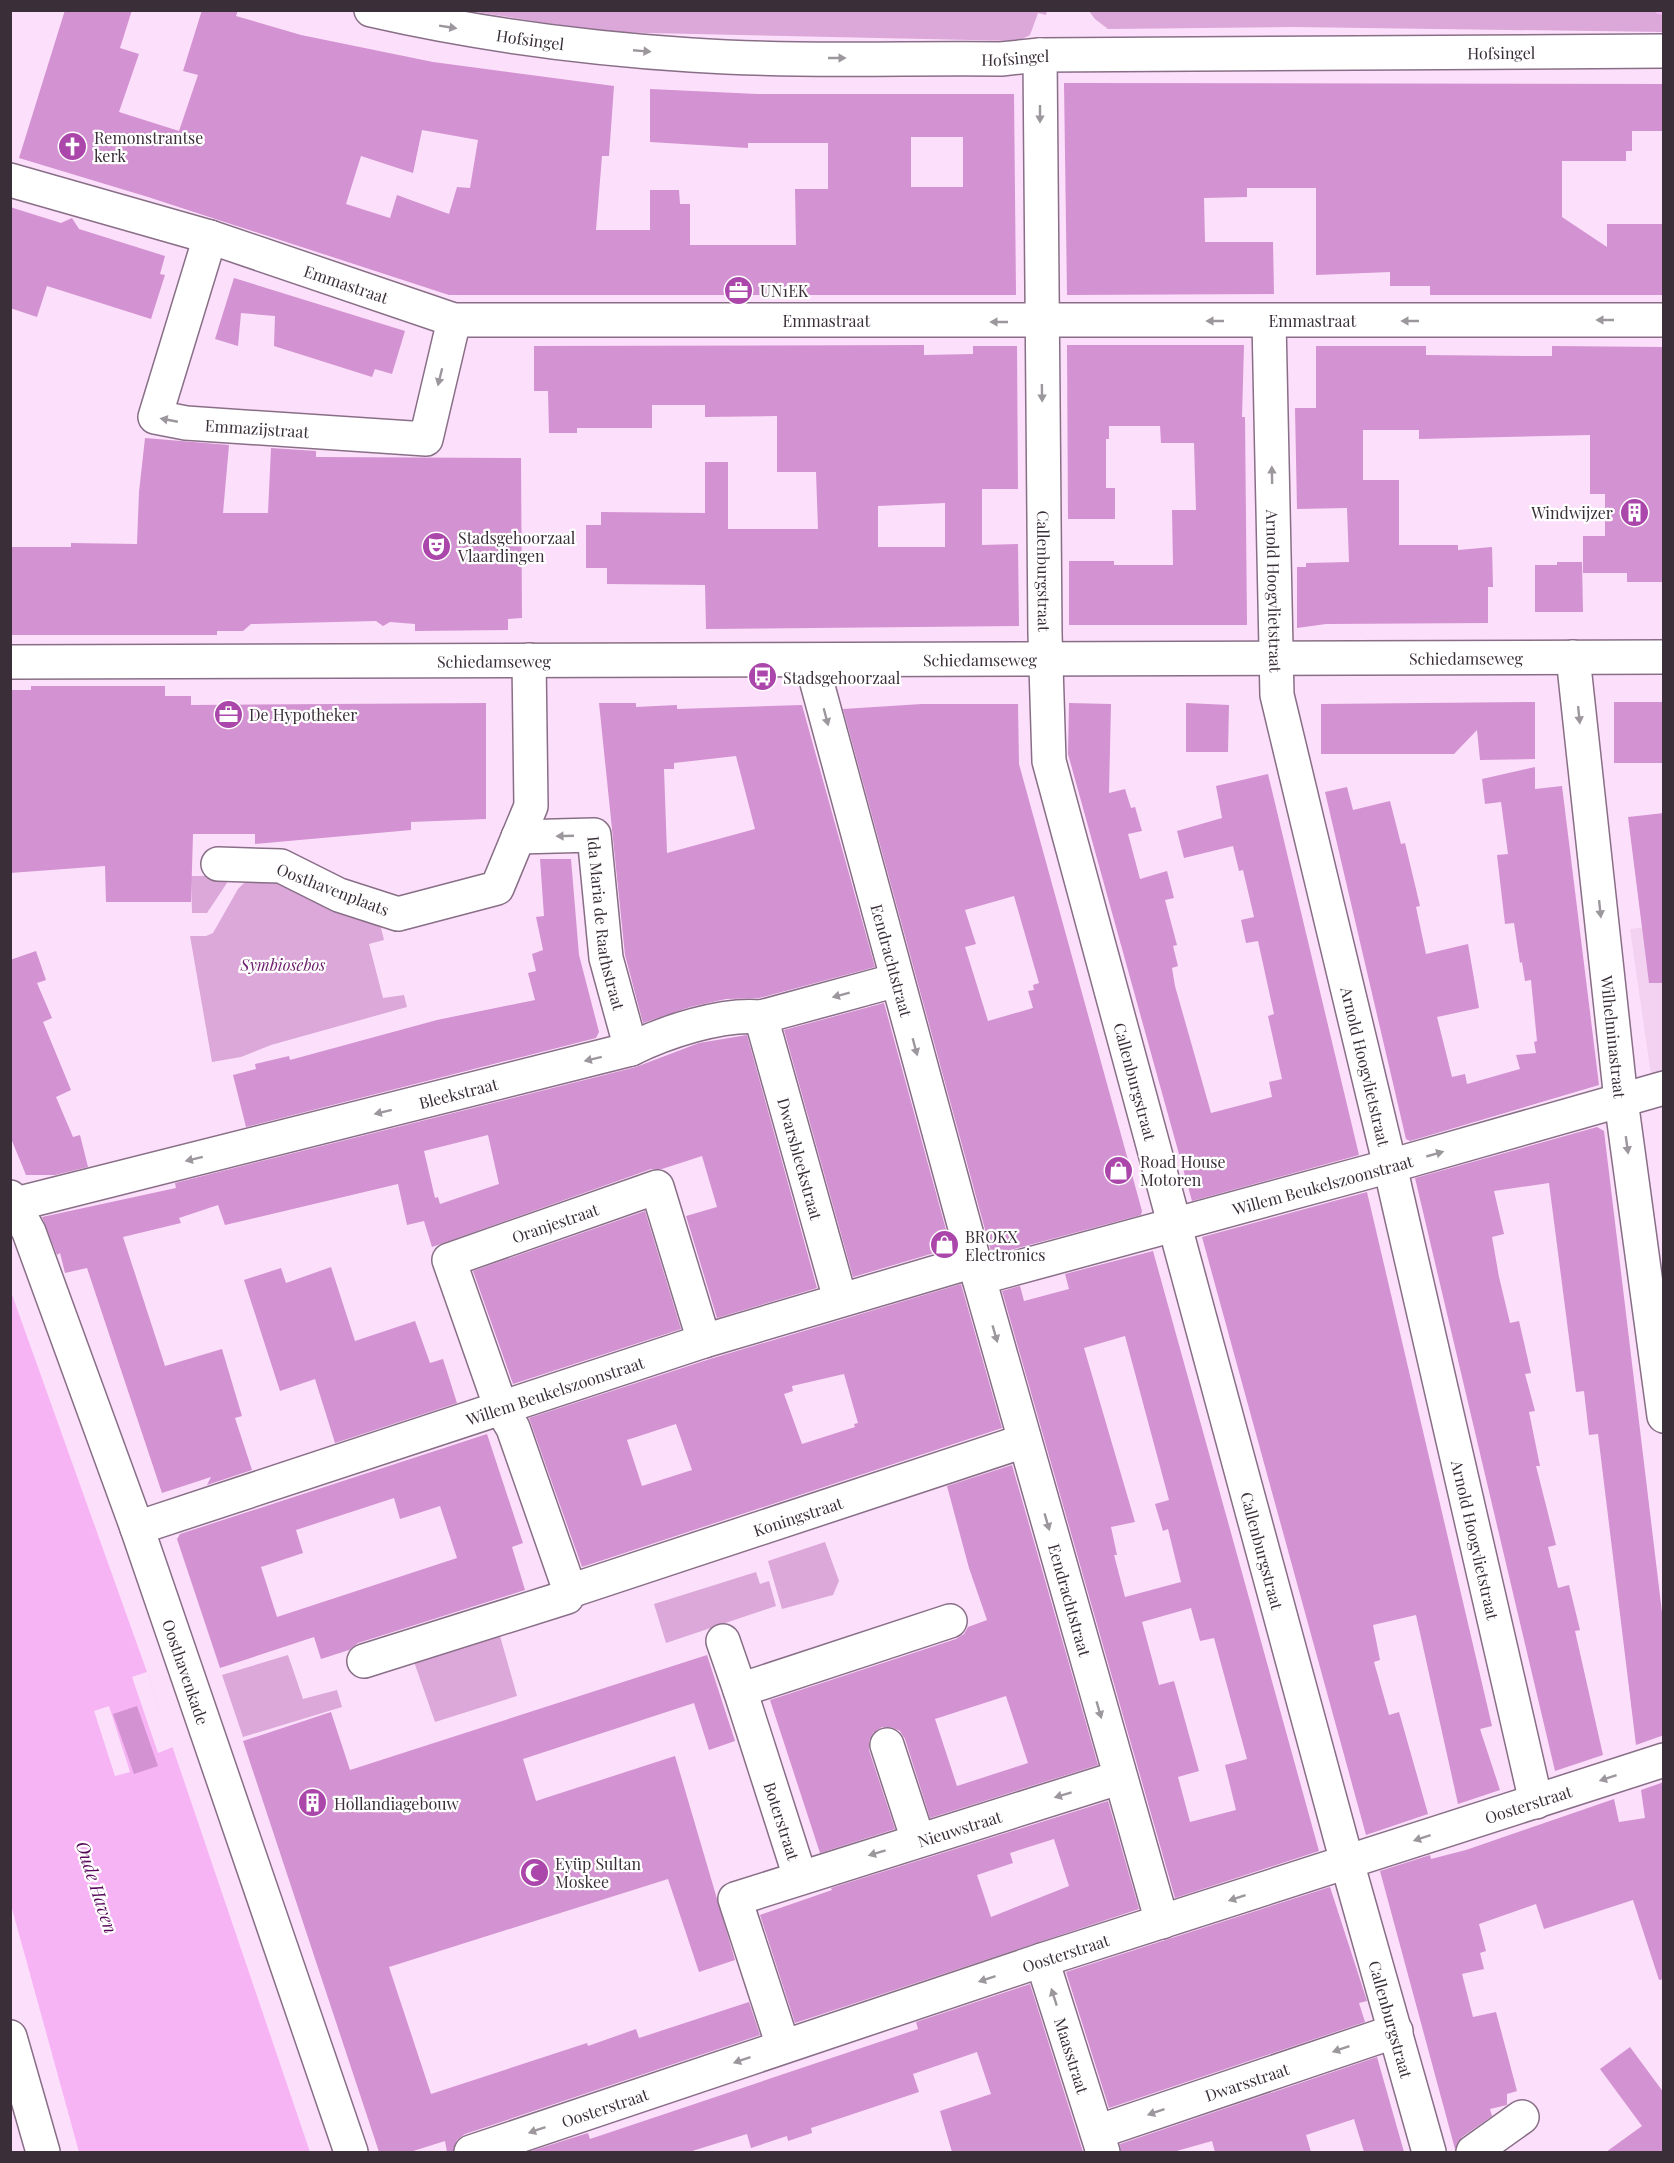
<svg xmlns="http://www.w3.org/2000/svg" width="1674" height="2163" viewBox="0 0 1674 2163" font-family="'Playfair Display',serif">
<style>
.built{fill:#f3d1f1}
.green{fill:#dba8d9}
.water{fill:#f7b4f5}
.pier{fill:#fcdffa}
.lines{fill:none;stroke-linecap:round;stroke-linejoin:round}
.stream{stroke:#f7b4f5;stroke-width:8}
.building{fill:#d392d1;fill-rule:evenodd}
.street-casing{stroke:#886f87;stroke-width:36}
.secondary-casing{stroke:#886f87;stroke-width:36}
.street{stroke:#fff;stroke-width:33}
.secondary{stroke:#fff;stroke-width:33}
.oneway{fill:#9c979c}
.labels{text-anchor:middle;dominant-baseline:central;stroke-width:4.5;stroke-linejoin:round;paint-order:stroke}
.street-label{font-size:16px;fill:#3a2f39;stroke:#fff}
.poi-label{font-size:16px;fill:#3a2f39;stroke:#fff;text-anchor:start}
.park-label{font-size:16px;font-style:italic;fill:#6e226e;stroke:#fff}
.water-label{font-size:18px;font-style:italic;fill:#570659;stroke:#fff}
</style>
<rect width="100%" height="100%" fill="#fcdffa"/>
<path class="built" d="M1663 925V1072L1651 1075 1630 929Z"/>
<path class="green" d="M1663 10V32L1295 27 1108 29 1095 19 1089 11Z
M470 11H1047L1046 15 1038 13 1030 35 1018 41 603 32Z
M191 876H223L227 883 207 913H192Z
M265 876 380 924 384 940 369 944 383 998 404 995 407 1007 271 1045 241 1057 212 1062 190 936H206L213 933 238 889 249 878Z
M825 1542 839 1581 833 1595 782 1609 768 1561Z
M756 1572 760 1584 769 1581 776 1606 666 1643 654 1604Z
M498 1629 517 1696 435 1722 412 1656Z
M288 1655 303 1699 337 1690 342 1707 243 1737 222 1675Z"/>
<path class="water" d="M10 1289 147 1672 310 2152H79L11 1905Z"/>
<path class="pier" d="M147 1672 173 1747 158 1753 132 1677Z
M109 1706 130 1772 115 1776 94 1711Z"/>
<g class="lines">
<path class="stream" d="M1659 10 1664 11"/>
</g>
<path class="building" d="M65 10H132L120 48 139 54 119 112 179 131 198 75 183 71 202 10H238L236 16 301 35 433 62 614 86 609 156H602L596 230H650V190H679L680 204H690V245H796L795 189H828V143H748V148L650 142V89L757 94H1014L1016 295H449L148 197 19 158ZM422 130 478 140 470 188 457 187 449 214 397 195 390 218 346 204 361 156 413 173ZM911 137H963V187H911Z
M1064 83 1664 84V131H1632V151H1626V161H1562V217L1607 247V224H1664V295H1430V286H1390V272L1316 275V188H1247V197L1204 198 1205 242H1273L1274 294 1067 295Z
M10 207 61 223 72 218 79 229 165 256 160 274 165 275 151 319 47 286 37 317 10 308Z
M234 278 405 331 392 374 375 369 372 377 274 346 275 316 241 313 238 346 215 339Z
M924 345V355L973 354V346H1017L1018 489H982V545L1018 544 1019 626 706 629 705 585 607 584V568H586V525H601V512L705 513V462H728V529H818L816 472H777V416L705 417V405H652V428H577V433H549L548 391H534V346ZM945 503V547H878V506Z
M1067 345H1244L1242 417H1245L1247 625H1069V561H1114V565H1173L1172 510H1196L1194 443H1161L1160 426H1109V439H1106V488H1115V519H1068Z
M1316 346H1426V355L1526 356H1552V346L1664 347V582H1627V573H1583V536H1605V494H1590V435L1419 439V430H1363V480H1399V545H1458V550L1492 547 1493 587H1488V623L1326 624 1297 628V567H1306V563L1349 562 1347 508 1297 509 1295 408H1316Z
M145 438 229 445 223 513H268L271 448 316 451V457L521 458 522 618 508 619V630L415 631V624L390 622 383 626 376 621 251 624 243 631H217V635H10V547H71V543L137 544 139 492Z
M1557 562H1582L1583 612H1535V565H1557Z
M31 686H165V696H191V705L486 703V819L411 822V830L255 844V834H193L191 902H106L105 866 10 873V690H31Z
M1535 702V759L1480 760 1477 730 1454 754H1321V704Z
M1614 702H1664V763H1614Z
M599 703H636V707L677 705V709L802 705 875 967 759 998 726 999 690 1007 643 1023 625 955ZM736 756 755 829 667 853 664 769H674V763Z
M1069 703 1111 704 1109 793 1125 789 1131 808 1135 807 1142 831 1128 834 1140 879 1167 871 1174 898 1165 900 1177 945 1173 946 1178 966 1172 968 1175 986 1211 1113 1272 1097 1269 1082 1282 1079 1268 1016 1274 1014 1258 941 1246 943 1241 920 1254 917 1243 870 1239 871 1233 846 1184 858 1177 831 1222 818 1216 786 1268 774 1359 1155 1192 1201 1068 754Z
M1186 703 1229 705 1228 752H1186Z
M922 704H1018L1019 764 1142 1211 1141 1215 992 1255 843 709ZM1014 896 1039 983 1033 985 1034 990 1028 991 1033 1008 988 1021 965 947 976 944 965 910Z
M1535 767V789L1562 786 1599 1085 1410 1141 1406 1139 1325 792 1347 787 1353 810 1390 801 1401 844 1405 843 1420 906 1416 907 1426 954 1468 944 1479 1008 1437 1017 1452 1077 1465 1074 1467 1084 1520 1069 1516 1055 1536 1053 1534 1042 1537 1041 1531 980 1525 981 1522 962 1520 963 1514 923 1505 924 1497 855 1508 854 1501 802 1485 804 1482 779Z
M1664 813V983H1649L1628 817Z
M540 859H571L579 955 599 1032 596 1038 246 1127 233 1075 256 1069 255 1064 289 1056 290 1060 437 1020 535 1000 528 973 536 971 532 954 543 950 536 917 544 916Z
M36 951 46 980 37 983 52 1018 43 1022 71 1090 56 1097 73 1137 80 1135 88 1167 55 1175H26L10 1136V960Z
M884 1003 951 1248 853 1277 784 1030Z
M747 1035 817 1288 717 1318 686 1216 717 1207 702 1156 662 1169H651L432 1247 424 1221 407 1225 398 1184 225 1225 218 1205 179 1218 181 1223 123 1237 165 1366 222 1349 242 1416 235 1418 252 1470 207 1485 211 1477 162 1493 87 1268 65 1273 60 1253 57 1255 42 1217 176 1188 175 1183 636 1067 699 1043ZM488 1135 499 1184 440 1204 438 1197 435 1198 424 1151Z
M1597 1127 1604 1131 1664 1629V1735L1636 1745 1598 1434 1589 1435 1584 1391 1576 1392 1549 1183 1494 1191 1504 1234 1492 1237 1499 1277 1510 1323 1519 1321 1531 1373 1525 1374 1535 1411 1529 1412 1540 1466H1536L1556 1545 1548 1547 1558 1588 1569 1585 1580 1630 1575 1631 1603 1755 1555 1771 1415 1178Z
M1367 1192 1492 1726 1480 1729 1500 1790 1458 1804 1416 1615 1373 1625 1380 1660 1374 1662 1389 1715 1399 1712 1428 1814 1366 1835 1202 1237Z
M645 1211 681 1329 513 1384 473 1271Z
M1153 1251 1319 1851 1175 1898 1002 1291 1020 1286 1024 1301 1069 1289 1065 1274ZM1125 1336 1169 1500 1155 1504 1163 1531 1168 1529 1181 1582 1125 1597 1114 1555H1117L1111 1527 1135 1522 1084 1348ZM1191 1608 1200 1641 1214 1638 1247 1759 1225 1765 1236 1810 1190 1822 1178 1777 1199 1771 1174 1681 1159 1685 1142 1622Z
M331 1267 355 1341 415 1321 430 1363 443 1359 457 1403 335 1443 315 1379 280 1391 244 1280 281 1268 286 1283Z
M961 1284 1002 1428 582 1567 529 1418 710 1359ZM844 1374 858 1423 854 1424 855 1427 802 1444 784 1394 793 1391 792 1386ZM676 1424 692 1470 642 1486 627 1440Z
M487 1434 523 1543 512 1547 525 1590 358 1643 349 1650 321 1659 314 1637 220 1668 177 1539 180 1534ZM394 1498 400 1519 440 1506 457 1558 277 1617 261 1567 303 1553 296 1530Z
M1012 1465 1098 1765 930 1818 905 1739 900 1731 891 1727H882L873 1733 869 1741V1750L895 1829 820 1853 770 1700 956 1639 964 1634 968 1627 987 1620 969 1568 947 1486ZM1006 1696 1028 1763 957 1786 935 1719Z
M707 1655 735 1741 709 1750 694 1703 523 1759 536 1801 675 1756 735 1960 699 1972 668 1879 389 1967 431 2094 587 2043 588 2046 636 2029 639 2038 749 2002 760 2035 465 2134 457 2140 453 2152H447L445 2141 410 2152H379L243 1741 331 1712 350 1770Z
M137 1706 158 1766 134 1774 113 1714Z
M1664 1782V1979L1659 1980 1633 1900 1544 1929 1536 1904 1479 1924 1486 1951 1480 1953 1484 1969 1462 1974 1473 2017 1496 2012 1517 2091 1507 2094V2105L1490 2109 1492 2116 1462 2137 1455 2149 1380 1871 1430 1855 1431 1859 1466 1850 1614 1799 1619 1822 1645 1818 1641 1790Z
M1108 1801 1139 1909 795 2023 760 1915 832 1890 831 1888ZM1054 1839 1069 1886 991 1917 977 1875 1013 1863 1010 1853Z
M1330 1887 1367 2001 1359 2003 1365 2022 1109 2108 1066 1972Z
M1030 1984 1083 2152H952L940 2111 991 2094 977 2052 913 2074 919 2092 811 2128 812 2133 788 2141 787 2136 751 2148 747 2134 689 2152H528L588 2133 590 2139 918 2029 916 2022Z
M1630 2047 1664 2093V2152H1606L1642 2126 1600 2069Z
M1377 2057 1404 2152H1364L1354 2119 1306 2135 1311 2152H1215L1212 2141 1173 2152H1121L1120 2144Z"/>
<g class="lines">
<defs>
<g id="street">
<path id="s1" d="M371 10C476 34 583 48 691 55 794 62 898 58 1001 59L1040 55 1664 51"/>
<path id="s2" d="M1040 55 1045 634 1049 761 1347 1862 1429 2152"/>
<path id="s3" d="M10 180 210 237 454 320H1664"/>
<path id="s4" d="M210 237 155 417 186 423 426 439 454 320"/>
<path id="s5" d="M1269 321 1277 695 1390 1166 1536 1802"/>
<path id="s6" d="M1573 657 1621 1100 1664 1416"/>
<path id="s7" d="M811 661 974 1261 1162 1922"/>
<path id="s8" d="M518 837 594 835 606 958 631 1049"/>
<path d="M218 864 281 866 339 895 398 914 497 888 531 806 529 660"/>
<path id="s9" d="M761 1017 840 1299"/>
<path id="s10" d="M10 1197 29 1232 137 1528 351 2152"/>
<path id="s11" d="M16 1204 631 1049C665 1032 722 1013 761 1017L897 980"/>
<path id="s12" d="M979 1278 1390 1166 1664 1088"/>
<path id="s13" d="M704 1341 657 1187 449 1260 501 1408 513 1428 570 1591 1024 1441"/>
<path id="s14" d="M137 1528 704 1341 974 1261"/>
<path d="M723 1641 740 1690"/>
<path d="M364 1661 567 1597 570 1591"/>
<path d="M887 1745 918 1840"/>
<path d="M800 1877 740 1690 950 1621"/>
<path id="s15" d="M1042 1960 1103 2152"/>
<path d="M10 2037 43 2152"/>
<path id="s16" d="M783 2046 735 1899 1118 1778"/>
<path id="s17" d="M1097 2132 1396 2031"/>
<path id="s18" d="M471 2152 1042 1960 1664 1760"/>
<path d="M1473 2152 1522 2117"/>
</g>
<g id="secondary">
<path id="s19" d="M10 662 1664 657"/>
</g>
</defs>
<use href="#street" class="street-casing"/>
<use href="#secondary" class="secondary-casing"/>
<use href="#street" class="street"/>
<use href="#secondary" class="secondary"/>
</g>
<defs><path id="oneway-solid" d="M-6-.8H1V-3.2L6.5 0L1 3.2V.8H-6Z" transform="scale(1.5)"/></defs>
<g class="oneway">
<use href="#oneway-solid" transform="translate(448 27) rotate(9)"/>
<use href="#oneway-solid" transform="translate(642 51) rotate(5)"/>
<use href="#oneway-solid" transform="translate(837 58)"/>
<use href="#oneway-solid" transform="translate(1040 114) rotate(90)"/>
<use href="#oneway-solid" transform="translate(1605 320) rotate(180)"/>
<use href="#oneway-solid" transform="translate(1215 321) rotate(180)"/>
<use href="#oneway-solid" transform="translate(1410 321) rotate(180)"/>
<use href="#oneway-solid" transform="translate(999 322) rotate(-180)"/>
<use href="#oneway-solid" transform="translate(440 377) rotate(104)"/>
<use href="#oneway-solid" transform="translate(1042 393) rotate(89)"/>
<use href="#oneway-solid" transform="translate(169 420) rotate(-169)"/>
<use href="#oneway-solid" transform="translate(1272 475) rotate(-91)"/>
<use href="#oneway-solid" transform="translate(1579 715) rotate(84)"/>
<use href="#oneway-solid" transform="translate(826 717) rotate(75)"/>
<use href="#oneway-solid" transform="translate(565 836) rotate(178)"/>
<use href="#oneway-solid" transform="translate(1600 909) rotate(84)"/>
<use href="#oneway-solid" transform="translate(841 995) rotate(165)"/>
<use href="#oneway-solid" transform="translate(915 1047) rotate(75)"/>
<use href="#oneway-solid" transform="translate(593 1059) rotate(166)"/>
<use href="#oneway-solid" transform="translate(383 1112) rotate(166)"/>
<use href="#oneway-solid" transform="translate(1627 1145) rotate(82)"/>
<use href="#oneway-solid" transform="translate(1435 1154) rotate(-16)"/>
<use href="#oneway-solid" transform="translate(194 1159) rotate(166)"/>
<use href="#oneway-solid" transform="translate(995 1334) rotate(74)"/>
<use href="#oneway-solid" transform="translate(1047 1522) rotate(74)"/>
<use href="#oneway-solid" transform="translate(1099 1710) rotate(74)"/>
<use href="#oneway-solid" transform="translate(1608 1778) rotate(162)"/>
<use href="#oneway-solid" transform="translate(1063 1795) rotate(163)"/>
<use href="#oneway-solid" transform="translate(1422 1838) rotate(162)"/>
<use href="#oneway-solid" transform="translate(877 1853) rotate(163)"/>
<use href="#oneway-solid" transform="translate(1237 1898) rotate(162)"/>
<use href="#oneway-solid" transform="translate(987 1979) rotate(162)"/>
<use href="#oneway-solid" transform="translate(1054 1997) rotate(-108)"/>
<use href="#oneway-solid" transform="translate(1341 2049) rotate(161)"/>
<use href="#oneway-solid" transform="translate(742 2060) rotate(161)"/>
<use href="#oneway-solid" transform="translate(1156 2112) rotate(161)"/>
<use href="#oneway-solid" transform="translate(537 2130) rotate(161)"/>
</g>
<defs>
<symbol id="church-disc" viewBox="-11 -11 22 22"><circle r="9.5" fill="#ab46ab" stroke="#fff"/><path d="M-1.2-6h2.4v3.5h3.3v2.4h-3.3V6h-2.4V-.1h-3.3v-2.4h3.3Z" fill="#fff"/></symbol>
<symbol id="office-disc" viewBox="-11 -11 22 22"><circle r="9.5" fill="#ab46ab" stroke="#fff"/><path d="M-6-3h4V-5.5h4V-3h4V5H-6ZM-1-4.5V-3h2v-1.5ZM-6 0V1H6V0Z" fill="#fff"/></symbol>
<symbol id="building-disc" viewBox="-11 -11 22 22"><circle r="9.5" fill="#ab46ab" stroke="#fff"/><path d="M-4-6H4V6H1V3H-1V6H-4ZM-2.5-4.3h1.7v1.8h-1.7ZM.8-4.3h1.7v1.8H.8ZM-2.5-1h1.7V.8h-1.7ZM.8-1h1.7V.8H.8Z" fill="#fff"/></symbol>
<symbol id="theatre-disc" viewBox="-11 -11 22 22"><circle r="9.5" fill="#ab46ab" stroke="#fff"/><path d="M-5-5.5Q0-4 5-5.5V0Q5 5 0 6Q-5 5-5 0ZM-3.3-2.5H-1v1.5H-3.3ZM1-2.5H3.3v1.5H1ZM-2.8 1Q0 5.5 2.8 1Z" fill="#fff"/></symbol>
<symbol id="bus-disc" viewBox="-11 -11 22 22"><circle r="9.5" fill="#ab46ab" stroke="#fff"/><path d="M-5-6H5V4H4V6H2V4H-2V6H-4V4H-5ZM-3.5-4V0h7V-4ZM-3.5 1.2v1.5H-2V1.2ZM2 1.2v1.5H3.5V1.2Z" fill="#fff"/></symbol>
<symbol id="shop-disc" viewBox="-11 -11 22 22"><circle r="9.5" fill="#ab46ab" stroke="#fff"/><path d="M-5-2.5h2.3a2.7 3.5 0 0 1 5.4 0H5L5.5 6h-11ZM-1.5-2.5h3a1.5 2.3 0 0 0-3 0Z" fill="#fff"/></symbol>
<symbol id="mosque-disc" viewBox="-11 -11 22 22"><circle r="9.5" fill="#ab46ab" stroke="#fff"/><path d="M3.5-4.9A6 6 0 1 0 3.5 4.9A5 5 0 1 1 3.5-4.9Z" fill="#fff"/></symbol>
</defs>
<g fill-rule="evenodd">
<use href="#church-disc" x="56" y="130" width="33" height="33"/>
<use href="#office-disc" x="722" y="274" width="33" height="33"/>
<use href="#building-disc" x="1618" y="496" width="33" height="33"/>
<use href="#theatre-disc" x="420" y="530" width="33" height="33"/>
<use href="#bus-disc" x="746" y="660" width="33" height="33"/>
<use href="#office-disc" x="212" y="698" width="33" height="33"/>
<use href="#shop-disc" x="1102" y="1154" width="33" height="33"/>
<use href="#shop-disc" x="928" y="1228" width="33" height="33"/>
<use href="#building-disc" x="296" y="1786" width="33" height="33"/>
<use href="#mosque-disc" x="518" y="1856" width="33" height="33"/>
</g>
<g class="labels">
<g class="street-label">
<text stroke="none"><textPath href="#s1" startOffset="162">Hofsingel</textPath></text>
<text stroke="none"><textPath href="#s1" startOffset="1134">Hofsingel</textPath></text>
<text stroke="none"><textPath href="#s1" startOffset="648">Hofsingel</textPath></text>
<text stroke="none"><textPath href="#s3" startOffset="352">Emmastraat</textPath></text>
<text stroke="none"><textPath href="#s3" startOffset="838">Emmastraat</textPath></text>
<text stroke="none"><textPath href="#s3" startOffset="1324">Emmastraat</textPath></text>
<text stroke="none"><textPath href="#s4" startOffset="291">Emmazijstraat</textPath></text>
<text stroke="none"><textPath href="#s2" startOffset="516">Callenburgstraat</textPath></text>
<text stroke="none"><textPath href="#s5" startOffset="270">Arnold Hoogvlietstraat</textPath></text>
<text stroke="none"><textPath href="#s19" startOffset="1456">Schiedamseweg</textPath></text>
<text stroke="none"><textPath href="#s19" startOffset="484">Schiedamseweg</textPath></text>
<text stroke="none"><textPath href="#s19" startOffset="970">Schiedamseweg</textPath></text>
<text transform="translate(333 889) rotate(21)">Oosthavenplaats</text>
<text stroke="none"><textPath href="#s8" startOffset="165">Ida Maria de Raathstraat</textPath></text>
<text stroke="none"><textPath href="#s7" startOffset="310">Eendrachtstraat</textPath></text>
<text stroke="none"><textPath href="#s6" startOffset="382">Wilhelminastraat</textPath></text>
<text stroke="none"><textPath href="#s5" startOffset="756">Arnold Hoogvlietstraat</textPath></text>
<text stroke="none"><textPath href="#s2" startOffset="1038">Callenburgstraat</textPath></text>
<text stroke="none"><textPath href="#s11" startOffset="456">Bleekstraat</textPath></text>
<text stroke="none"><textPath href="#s9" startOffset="147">Dwarsbleekstraat</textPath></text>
<text stroke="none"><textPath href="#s12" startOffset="356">Willem Beukelszoonstraat</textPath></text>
<text transform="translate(555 1223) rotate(-19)">Oranjestraat</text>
<text stroke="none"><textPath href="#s14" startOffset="440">Willem Beukelszoonstraat</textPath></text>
<text stroke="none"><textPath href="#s13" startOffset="974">Koningstraat</textPath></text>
<text stroke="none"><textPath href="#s5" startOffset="1242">Arnold Hoogvlietstraat</textPath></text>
<text stroke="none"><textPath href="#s2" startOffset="1524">Callenburgstraat</textPath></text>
<text stroke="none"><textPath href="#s7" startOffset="974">Eendrachtstraat</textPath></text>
<text stroke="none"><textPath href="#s10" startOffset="507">Oosthavenkade</textPath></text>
<text stroke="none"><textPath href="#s18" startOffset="1113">Oosterstraat</textPath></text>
<text transform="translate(782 1821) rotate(72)">Boterstraat</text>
<text stroke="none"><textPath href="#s16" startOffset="390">Nieuwstraat</textPath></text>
<text stroke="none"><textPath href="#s18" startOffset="627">Oosterstraat</textPath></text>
<text stroke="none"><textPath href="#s2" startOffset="2010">Callenburgstraat</textPath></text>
<text stroke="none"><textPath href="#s15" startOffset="100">Maasstraat</textPath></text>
<text stroke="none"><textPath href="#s17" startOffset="158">Dwarsstraat</textPath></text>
<text stroke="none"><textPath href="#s18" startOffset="141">Oosterstraat</textPath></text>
</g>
<g class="poi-label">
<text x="94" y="137">Remonstrantse<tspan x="94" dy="18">kerk</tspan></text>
<text x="760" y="290">UN1EK</text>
<text x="1613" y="512" text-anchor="end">Windwijzer</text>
<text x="458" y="537">Stadsgehoorzaal<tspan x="458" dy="18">Vlaardingen</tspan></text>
<text x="783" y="677">Stadsgehoorzaal</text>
<text x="249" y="714">De Hypotheker</text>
<text x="1140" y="1161">Road House<tspan x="1140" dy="18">Motoren</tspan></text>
<text x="965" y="1236">BROKX<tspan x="965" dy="18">Electronics</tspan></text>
<text x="334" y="1803">Hollandiagebouw</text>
<text x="555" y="1863">Eyüp Sultan<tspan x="555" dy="18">Moskee</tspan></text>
</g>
<g class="park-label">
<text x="283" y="964">Symbiosebos</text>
</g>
<g class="water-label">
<text transform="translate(97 1887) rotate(72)">Oude Haven</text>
</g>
</g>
<rect width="1674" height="2163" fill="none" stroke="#3a2f39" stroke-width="24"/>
</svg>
